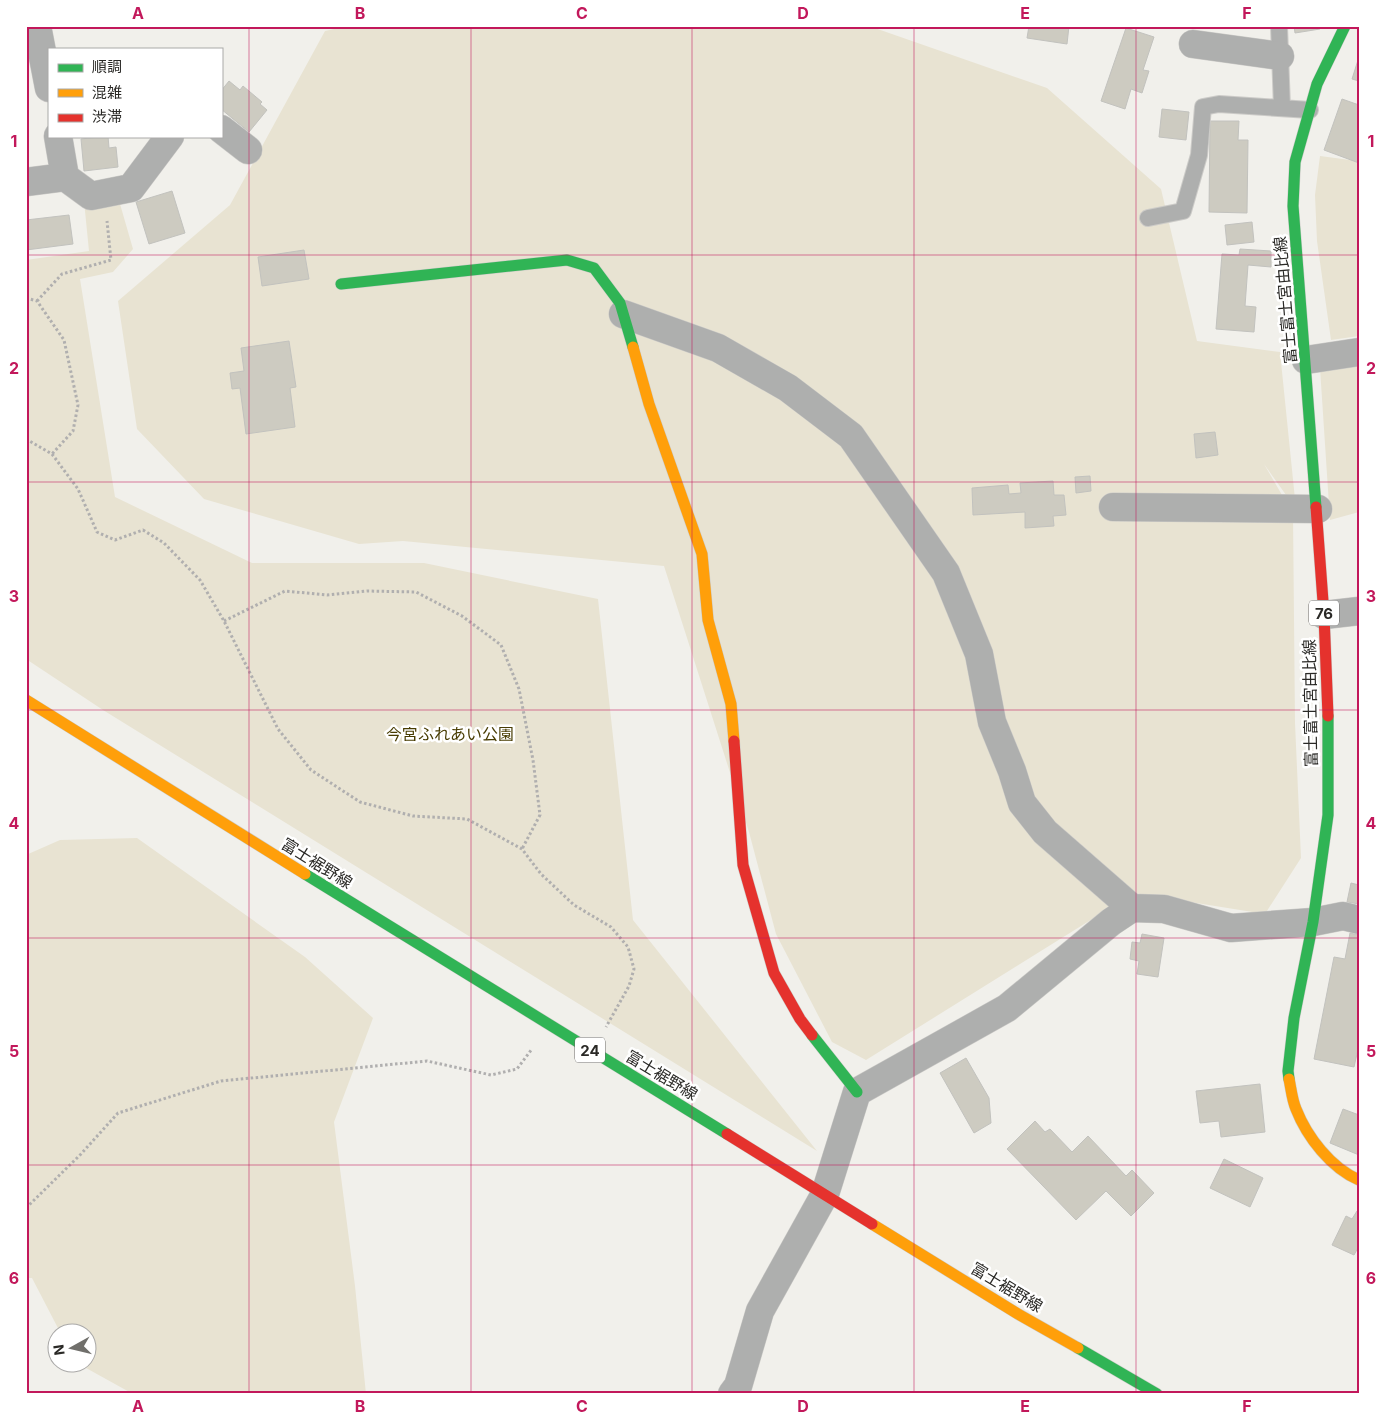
<svg xmlns="http://www.w3.org/2000/svg" width="1385" height="1420" viewBox="0 0 1385 1420" font-family="Inter,'Noto Sans JP',sans-serif">
<style>
.green{fill:#e8e3d2}
.building{fill:#cdcbc1;stroke:#c2c2be}
.lines{fill:none;stroke-linecap:round;stroke-linejoin:round}
.lane-casing{stroke:#cccbc8;stroke-width:18}
.street-casing{stroke:#cccbc8;stroke-width:29}
.fast-casing{stroke:#cccbc8;stroke-width:12}
.slow-casing{stroke:#cccbc8;stroke-width:12}
.jam-casing{stroke:#cccbc8;stroke-width:12}
.path{stroke:#b0afaf;stroke-width:3;stroke-dasharray:2.5 2.5;stroke-linecap:butt}
.lane{stroke:#aeafae;stroke-width:16}
.street{stroke:#aeafae;stroke-width:28}
.fast{stroke:#30b455;stroke-width:11}
.slow{stroke:#ff9f0a;stroke-width:11}
.jam{stroke:#e5322d;stroke-width:11}
.grid{fill:none;stroke:#c2185b;stroke-width:1;stroke-opacity:0.55}
.labels{text-anchor:middle;dominant-baseline:central;stroke-width:5;stroke-linejoin:round;paint-order:stroke}
.shield{fill:#fff;stroke:#6a6967;stroke-width:1}
.shield-label{font-size:15px;font-weight:bold;fill:#2a2926}
.street-label{font-size:16px;fill:#2a2926;stroke:#fff}
.park-label{font-size:16px;fill:#483c02;stroke:#fff}
.neatline{fill:none;stroke:#c2185b;stroke-width:2}
.grid-label{font-size:16px;text-anchor:middle;font-weight:bold;fill:#c2185b}
</style>
<rect width="100%" height="100%" fill="#f1f0eb"/>
<path class="green" d="M348 26H869L1047 88 1161 189 1197 341 1280 352 1296 509 1264 464 1293 514 1295 723 1301 858 1265 914 1134 893 866 1060 832 1042 776 934 749 832 664 566 403 541 359 544 204 499 137 429 118 301 230 205 325 31Z
M1320 156 1350 160H1359V336L1331 340 1317 241 1315 195Z
M118 197 133 249 113 272 80 279 115 497 252 563H424L598 599 633 920 817 1151 103 710 26 659V260L89 251 84 201Z
M1359 362V512L1330 520 1320 368Z
M137 838 305 957 373 1018 334 1122 355 1286 366 1394H133L77 1363 88 1362V1332H60L32 1278H26V855L60 840Z"/>
<path class="building" d="M1029 26H1069L1067 44 1027 38Z
M1294 26H1319L1320 29 1295 33Z
M1126 28 1154 37 1143 70 1149 71 1142 93 1131 89 1125 109 1101 101Z
M1359 57V81L1352 79Z
M229 81 240 90 243 86 262 102 260 104 267 110 249 132 221 109V91Z
M1342 99 1359 105V163L1324 150Z
M1162 109 1189 112 1186 140 1159 137Z
M1210 121H1239L1238 140H1248L1247 213 1209 212Z
M108 136 109 148 116 147 118 167 84 171 81 139Z
M172 191 185 233 149 244 136 202Z
M69 215 73 244 26 250V220Z
M1252 222 1254 242 1227 245 1225 225Z
M1240 249 1271 251V267L1248 265 1245 306 1256 307 1254 332 1216 329 1222 254 1239 255Z
M304 250 309 279 262 286 258 257Z
M289 341 296 387 290 388 295 427 246 434 240 388 232 389 230 373 244 371 241 348Z
M1215 432 1218 455 1196 458 1194 434Z
M1090 476 1091 491 1076 493 1075 477Z
M1053 481 1054 495H1064L1066 515 1053 516 1054 526 1025 528V512L973 515 972 488 1008 485 1009 494 1021 493 1020 483Z
M1351 883 1359 885V904L1347 902Z
M1350 933 1359 935V1045L1354 1067 1314 1059 1334 957 1345 959Z
M1142 934 1164 938 1158 977 1137 974 1139 961 1130 959 1132 942 1140 943Z
M966 1058 989 1098 991 1123 974 1133 940 1073Z
M1260 1084 1265 1132 1221 1137 1219 1121 1200 1123 1196 1091Z
M1343 1109 1359 1115V1155L1330 1143Z
M1035 1121 1045 1132 1050 1129 1072 1152 1088 1136 1126 1176 1132 1170 1154 1193 1131 1216 1106 1191 1076 1220 1007 1149Z
M1224 1159 1263 1178 1250 1207 1210 1188Z
M1357 1211 1359 1212V1246L1354 1255 1332 1245 1346 1216 1352 1219Z"/>
<g class="lines">
<defs>
<path id="lane" d="M1279 26 1282 108
M1148 218 1183 211 1199 155 1203 107 1219 104 1310 110"/>
<path id="street" d="M37 26 49 88
M1193 44 1280 56
M221 129 248 150
M58 136 65 177 91 196 131 188 170 136
M26 182 65 177
M623 314 718 348 788 388 851 436 946 573 979 654 992 722 1012 771 1022 803 1045 832 1132 908
M1306 360 1359 352
M1113 507 1318 509
M1324 615 1359 611
M732 1394 738 1386 760 1311 825 1194 857 1092 1007 1008 1111 922 1132 908 1164 909 1231 928 1313 922 1343 916 1359 920"/>
<path id="fast" d="M341 284 567 260 594 268 620 303 633 347
M1316 507 1293 206 1295 162 1317 84 1345 26
M305 874 727 1134
M812 1035 857 1092
M1289 1079 1288 1071 1294 1018 1313 922 1328 815V716
M1078 1348 1157 1394"/>
<path id="slow" d="M633 347 649 404 702 554 708 620 731 704 734 741
M26 700 305 874
M1289 1079C1291 1088 1292 1100 1296 1109 1307 1137 1331 1168 1359 1180
M872 1224 1018 1314 1078 1348"/>
<path id="jam" d="M1316 507 1324 615 1328 716
M734 741 743 865 774 973 800 1019 812 1035
M727 1134 872 1224"/>
</defs>
<use href="#lane" class="lane-casing"/>
<use href="#street" class="street-casing"/>
<use href="#fast" class="fast-casing"/>
<use href="#slow" class="slow-casing"/>
<use href="#jam" class="jam-casing"/>
<path class="path" d="M26 298 37 301 64 340 78 405 73 431 52 454
M37 301 62 274 111 260 107 221
M26 439 52 454 78 489 97 532 115 540 143 530 164 543 200 580 224 621 278 729 311 770 360 802 413 816 467 819 522 849 541 874 574 905 611 927 628 947 634 969 629 986 606 1027
M224 621 285 591 327 595 367 591 416 592 462 616 501 645 519 689 533 760 540 815 522 849
M26 1208 81 1154 118 1113 221 1081 427 1061 491 1075 517 1069 532 1049"/>
<use href="#lane" class="lane"/>
<use href="#street" class="street"/>
<use href="#fast" class="fast"/>
<use href="#slow" class="slow"/>
<use href="#jam" class="jam"/>
</g>
<path class="grid" d="M249 26V1394M471 26V1394M692 26V1394M914 26V1394M1136 26V1394M26 255H1359M26 482H1359M26 710H1359M26 938H1359M26 1165H1359"/>
<g class="labels">
<g class="shield">
<rect x="1309" y="600.5" width="30" height="25" rx="4"/>
<rect x="575" y="1037.5" width="30" height="25" rx="4"/>
</g>
<g class="shield-label">
<text x="1324" y="613">76</text>
<text x="590" y="1050">24</text>
</g>
<g class="street-label">
<text transform="translate(1285 300) rotate(-95)">富士富士宮由比線</text>
<text transform="translate(1310 703) rotate(-91)">富士富士宮由比線</text>
<text transform="translate(317 863) rotate(32)">富士裾野線</text>
<text transform="translate(662 1075) rotate(31)">富士裾野線</text>
<text transform="translate(1007 1287) rotate(31)">富士裾野線</text>
</g>
<g class="park-label">
<text x="450" y="734">今宮ふれあい公園</text>
</g>
</g>
<rect width="1385" height="1420" fill="none" stroke="#ffffff" stroke-width="55"/>
<rect x="48" y="48" width="175" height="90" fill="#ffffff" stroke="#aaa9a8"/>
<rect x="58" y="64" width="25" height="8" fill="#30b455" stroke="#aaa9a8"/>
<text x="92" y="72" font-size="15" fill="#2a2926">順調</text>
<rect x="58" y="89" width="25" height="8" fill="#ff9f0a" stroke="#aaa9a8"/>
<text x="92" y="98" font-size="15" fill="#2a2926">混雑</text>
<rect x="58" y="114" width="25" height="8" fill="#e5322d" stroke="#aaa9a8"/>
<text x="92" y="122" font-size="15" fill="#2a2926">渋滞</text>
<g transform="translate(72 1348) rotate(262)"><circle r="24" fill="#ffffff" stroke="#aaa9a8"/>
<path d="M0-4L9 19L0 12L-9 19Z" fill="#706f6b"/>
<text y="-8" font-size="14" font-weight="bold" text-anchor="middle" fill="#2a2926">N</text>
</g>
<rect x="28" y="28" width="1330" height="1364" class="neatline"/>
<g class="grid-label">
<text x="138" y="19">A</text>
<text x="360" y="19">B</text>
<text x="582" y="19">C</text>
<text x="803" y="19">D</text>
<text x="1025" y="19">E</text>
<text x="1247" y="19">F</text>
<text x="14" y="147">1</text>
<text x="1371" y="147">1</text>
<text x="14" y="374">2</text>
<text x="1371" y="374">2</text>
<text x="14" y="602">3</text>
<text x="1371" y="602">3</text>
<text x="14" y="829">4</text>
<text x="1371" y="829">4</text>
<text x="14" y="1057">5</text>
<text x="1371" y="1057">5</text>
<text x="14" y="1284">6</text>
<text x="1371" y="1284">6</text>
<text x="138" y="1412">A</text>
<text x="360" y="1412">B</text>
<text x="582" y="1412">C</text>
<text x="803" y="1412">D</text>
<text x="1025" y="1412">E</text>
<text x="1247" y="1412">F</text>
</g>
</svg>
